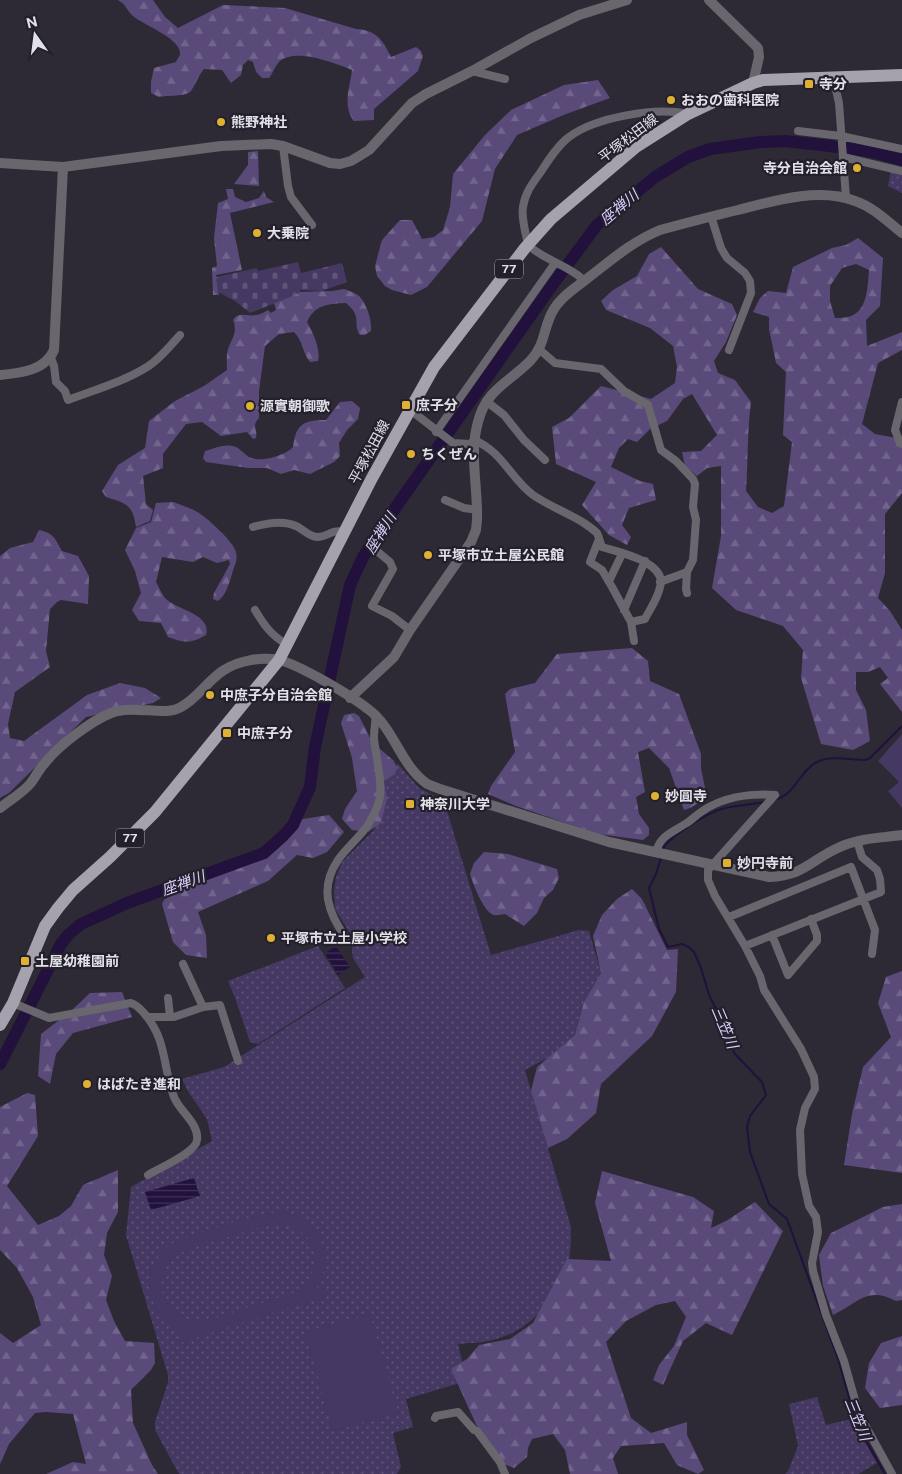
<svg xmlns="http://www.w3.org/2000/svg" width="902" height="1474" viewBox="0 0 902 1474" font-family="'Public Sans','Noto Sans JP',sans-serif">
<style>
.grass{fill:url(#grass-dots)}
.forest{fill:url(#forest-firs);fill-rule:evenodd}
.cemetery{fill:url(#cemetery-stones)}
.garden{fill:#453862;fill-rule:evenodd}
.water{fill:url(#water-rules)}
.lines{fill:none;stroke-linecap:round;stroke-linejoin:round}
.stream{stroke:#21113c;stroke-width:2}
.river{stroke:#21113c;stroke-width:12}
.minor{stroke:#69676d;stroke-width:8}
.tertiary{stroke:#69676d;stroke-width:10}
.primary{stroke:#a5a2ae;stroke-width:12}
.poi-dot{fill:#deb133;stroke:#23202b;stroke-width:2}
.labels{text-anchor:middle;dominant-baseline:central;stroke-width:4.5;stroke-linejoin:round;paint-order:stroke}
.shield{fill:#23202b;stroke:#a9a7af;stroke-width:1}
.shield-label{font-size:12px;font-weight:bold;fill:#e3e1e8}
.poi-label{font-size:14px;font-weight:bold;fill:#e3e1e8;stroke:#23202b;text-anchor:start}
.street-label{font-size:14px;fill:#e3e1e8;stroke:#23202b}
.water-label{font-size:15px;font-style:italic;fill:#dbcefd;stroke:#23202b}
</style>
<defs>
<pattern id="grass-dots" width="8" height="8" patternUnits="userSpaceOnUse" patternTransform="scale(1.25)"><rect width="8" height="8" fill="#453862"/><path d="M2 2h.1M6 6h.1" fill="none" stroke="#605478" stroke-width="1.8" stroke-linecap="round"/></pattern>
<pattern id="forest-firs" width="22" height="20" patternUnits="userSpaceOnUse" patternTransform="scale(1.25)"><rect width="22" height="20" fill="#594a7a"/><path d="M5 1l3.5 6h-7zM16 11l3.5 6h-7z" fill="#71648d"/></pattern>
<pattern id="cemetery-stones" width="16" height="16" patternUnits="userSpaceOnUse" patternTransform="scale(1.25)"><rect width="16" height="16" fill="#453862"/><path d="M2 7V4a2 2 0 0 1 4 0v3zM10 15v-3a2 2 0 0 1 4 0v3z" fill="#605478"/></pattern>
<pattern id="water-rules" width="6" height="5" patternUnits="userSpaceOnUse" patternTransform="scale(1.25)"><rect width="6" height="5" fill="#21113c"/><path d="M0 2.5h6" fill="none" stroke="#413358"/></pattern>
</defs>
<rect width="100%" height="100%" fill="#2d2a36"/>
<path class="grass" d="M891 171 902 173V193L888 186Z
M398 764 419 788 448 803 447 811 491 955 579 930 589 931 601 973 584 1002 575 1035 551 1056 525 1070 571 1227C571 1239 571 1252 568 1265 557 1298 531 1330 496 1339 484 1343 471 1343 458 1344L467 1381 406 1399 413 1427 393 1433 401 1467 397 1474H179L155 1430V1422L168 1382V1375L126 1235 131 1187 212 1141 207 1119 189 1093 182 1079 224 1067 365 977 353 958 350 933 335 909 334 891 336 877 342 862 374 830 385 806 384 770Z
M318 946 345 988 258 1044 250 1042 234 995 228 981Z
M817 1397 826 1425 851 1419 877 1463 858 1474H785L788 1471 798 1446 789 1404Z"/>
<path class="forest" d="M118 0H153L165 17 178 28 223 5 285 8 356 29C376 30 383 40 391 57L416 47 421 51 423 56 418 71 374 109V120L354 121C342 105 350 88 352 70 334 63 297 48 280 61 276 64 273 73 269 78H262L256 72 253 62 248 60 243 65 241 75 231 83 222 70 204 69C198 76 196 84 191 91 186 97 167 95 159 97L151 93V82L154 68 176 62C177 59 179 57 180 55 183 39 143 25 133 16 126 10 127 5 118 0Z
M598 80 610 98 566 114 517 135 495 169 482 221 427 287 411 295 392 290 385 286 377 276 375 266 382 240 400 220H412L422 239 434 237 443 230 450 207 453 174 485 135 511 110 564 85Z
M258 151 259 186 234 184 248 165V152Z
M226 189H233L235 197 246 202 259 198 264 191 266 197 274 202 230 213 242 270 216 275 219 295H213L212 268 217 266 214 238 218 203 228 199Z
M858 238 883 258 880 306 866 320 867 346 902 332V350L878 363 862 424 875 434 902 439V493L885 514V573L878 598 890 611 902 630V712L880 684 888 678 880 667 868 672H856V690L866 710 870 741 853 750 821 744 801 678 803 650 783 626 736 610 712 588 721 536V466L707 468 697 476 685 466 682 452 701 451 717 435 692 394 683 399 667 421 650 429 637 442 628 439 619 448 611 467 640 481 653 484 656 500 629 508 622 525 631 537 627 545 609 535 582 505 596 482 556 464 552 427 569 418 601 386 651 399 675 383 677 367 673 346 650 328 606 310 601 301 613 290 637 276 649 254 661 247 698 289 732 304 737 315 726 342 714 361 718 373 735 380 751 402C747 432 748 462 746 491L758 507 772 513 784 506 792 442 783 435 786 372 776 363 769 329V317L753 312 760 298 768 291 786 293 793 267 832 248 846 245ZM856 264 869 270C867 295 867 320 835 318L830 301V286L842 268Z
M344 289C349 291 356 293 359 296 367 304 372 321 371 331L365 335H360C352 323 363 317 346 303 329 304 315 304 307 322 313 332 321 350 318 361L310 362C302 352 303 341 294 332L279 334 265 346 259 391V418C251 426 258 429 256 438L253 439 247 432 221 436 202 422 186 424 163 454V468L143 476 146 504 153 510 150 521 136 527C133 505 126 503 106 497L102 491 118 465 145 448 149 421 175 401 204 386 227 370C227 364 226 355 228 349 232 338 238 332 233 320 239 311 247 317 256 315 260 315 264 312 268 310L271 313 276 310 274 303 297 292 332 291Z
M352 401 360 408 358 419 347 430 339 443 340 456 334 462 310 474 294 470 281 474 267 468H248L206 462 203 458 205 451C213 449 224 444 232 446 239 447 243 453 249 457 260 463 285 456 293 447 296 424 303 420 326 420L340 402Z
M173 502C181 505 191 508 199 513 207 518 234 542 236 552 238 561 234 566 232 574 229 584 226 595 218 601L213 599 214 593 230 564 229 560 217 563 203 557 193 562 162 557 156 582C159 587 162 595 166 599 177 610 212 614 206 635 190 644 185 643 168 637L161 623 139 621 132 610 141 593 135 571 125 550 136 528 151 522 156 503Z
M39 530C53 533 55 538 62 551L78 556 89 576 88 604 61 600 57 602 50 609 46 651 50 667 15 692 8 724 10 738 24 741 87 695 120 683 145 688 161 698 153 703 86 717 9 793 0 798V556L10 548 33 542Z
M632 648 648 661 650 681 679 694 701 754V768L707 798 690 808 684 810 669 768 649 748 638 752 645 792 636 797 639 814 649 828V835L643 840 598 834 516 806 488 794 491 786 515 752 505 694 510 689 535 683 557 654Z
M354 713 359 716 372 742 394 761 397 768 395 774 384 781 387 799 381 823 368 832 352 830 342 819 345 809 357 791 352 758 341 723 344 715Z
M329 815 344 832 327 852 313 858 297 855 268 881 198 912 206 935 207 958 186 955 173 942 162 904 168 892 199 876 255 854 278 835 303 819Z
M484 852 508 854 557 869 559 878 553 890 544 898 537 913 524 926 505 914C502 914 497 916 494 915 484 913 473 884 470 874L474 863Z
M632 889 642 899 667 950 678 949 676 992 652 1036 601 1084 596 1113 567 1139 548 1148 531 1091 537 1067 575 1035 584 1002 601 973 593 936 602 915 617 899Z
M902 971V1173L844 1165 852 1114 863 1067 891 1037 878 1003 886 977Z
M122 992 132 1017 73 1033 56 1054 50 1084 38 1076 41 1034 71 1011 90 993Z
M27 1093 35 1095 38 1136 7 1186 38 1225 59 1216 71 1206 83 1185 118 1170V1212L107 1233 104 1255 112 1276 106 1300 114 1321 125 1341 154 1343 155 1363 151 1370 131 1390 133 1423 152 1465 158 1474H46L73 1462 86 1464 73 1414 46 1412 35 1413 9 1444 0 1464V1333L13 1343 41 1325 33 1297 17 1268 0 1250V1107Z
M602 1171 693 1197 714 1211 711 1228 726 1221 755 1202 783 1231 732 1335 706 1323 683 1341 663 1385 653 1380 659 1365 674 1346 686 1317 675 1301 656 1305 626 1321 606 1342 631 1418 651 1433 687 1422V1435L704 1470 698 1474 677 1465 664 1443 621 1446 613 1458 618 1474H570L565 1450 553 1434 532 1439 528 1448 527 1457 514 1468 503 1464 480 1433 451 1369 467 1359 479 1345 510 1339 533 1323 567 1259 611 1261 595 1203Z
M902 1204V1300L896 1301C866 1286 859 1303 833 1315L823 1286 819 1255 831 1233 883 1207Z
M902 1336V1405L880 1408 865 1388 869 1363 881 1343Z"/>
<path class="cemetery" d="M298 262 301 273 342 263 347 282 322 291 301 290 298 294 250 313 235 301 218 292 216 277 257 268 258 271Z"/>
<path class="garden" d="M902 734V808L888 791 899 782 878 761Z
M284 1211C293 1214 302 1217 309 1223 328 1240 328 1268 317 1288L322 1287 325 1296 180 1343 178 1332 182 1331C162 1321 156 1314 150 1292 146 1275 157 1254 170 1245 181 1238 194 1235 206 1231 233 1223 256 1214 284 1211ZM274 1223C316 1225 330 1266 296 1292L207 1321C190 1322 177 1318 167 1303 157 1288 161 1267 176 1256 186 1248 200 1246 212 1242 232 1236 253 1229 274 1223Z
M370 1314 398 1413 333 1431 305 1332Z"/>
<path class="water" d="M336 946 350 967 338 975 325 953Z
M194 1178 200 1196 151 1210 145 1192Z"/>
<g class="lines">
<path class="stream" d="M774 800C795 796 799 771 817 762 830 755 851 760 865 760L870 758 902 726
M662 851C665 839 709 812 722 809 735 805 750 805 764 802
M661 858 656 874 649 888 659 929 668 947 682 944 689 947 694 952 701 968 709 995 729 1034 734 1053 762 1082 766 1095 750 1116 747 1127 750 1152 769 1204 787 1219 838 1359 857 1425 885 1474"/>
<path class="river" d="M0 1064 61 944 68 935 81 924 101 915 127 903 264 853 283 836 293 825 310 787 315 747 350 585 363 557 398 504 548 291 597 225 655 177 688 157 710 149 761 142 785 141 830 146 868 151 902 160"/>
<path class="minor" d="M472 71 505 79
M833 77 839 103 846 198
M798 131 841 136 902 149
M283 146 288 186 291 197 312 225
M843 157 902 171
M711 216 721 248 727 258 745 273 750 281 751 293 729 350
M584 281C574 268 542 259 528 245 526 233 521 219 523 207 525 193 532 184 540 173 548 161 557 146 569 137 596 117 655 107 688 114
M540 350 555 363 601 369 624 391 648 405 661 450 676 461 693 479 695 484 693 507 696 520 693 560 687 572 686 589 687 593
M51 358 54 366 56 382 65 391 68 400C94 390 123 382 147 367 160 359 170 346 180 335
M486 401 504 415 524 440 545 460
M902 402 895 430 900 443 902 444
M409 409 453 443 470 444 474 440C503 452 510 478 533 495 549 506 568 513 584 523 588 526 593 529 597 533 599 537 600 542 602 547 618 552 668 562 660 587 658 598 650 609 645 619L631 622
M436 432 555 263
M445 500 464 508 478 510
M253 527C267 523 283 520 296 526 303 529 309 537 317 537 329 537 330 529 344 532
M599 539 590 562 602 570 612 587 631 622 634 641
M378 552 390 562 393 569 372 606 392 616 410 630
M609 581 622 554
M660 582 687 572
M255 610C264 625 271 635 286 644
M624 610 645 561
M775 795 708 870V880L715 896 745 946 760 976 764 990 801 1049 814 1077 815 1089 805 1108 800 1130 802 1174 809 1206 816 1217 818 1232 812 1263 813 1271 826 1315 844 1361 859 1414 892 1474
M656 853C659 836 673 832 685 824 691 821 695 816 701 812 722 797 750 793 775 795
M729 917 851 867 875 930 872 954
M772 935 788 975 817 941V935L811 919
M346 938C328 913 319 888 338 860 347 847 359 838 368 825 373 816 379 807 380 796 382 777 376 757 374 739 374 731 375 723 376 715
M745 946 881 892 880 879 877 870 862 857 857 841
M183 964 203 1007
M168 998 170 1017
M13 1003 49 1018 131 1003C137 1005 139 1008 143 1012 168 1040 162 1066 174 1097 180 1112 199 1123 197 1140 196 1153 159 1168 148 1175
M148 1017H174L203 1007 220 1005 238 1061
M435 1418 436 1416 458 1412 474 1430 477 1431 500 1462 505 1474"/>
<path class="tertiary" d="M709 0 758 48 759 57 753 83
M0 163 63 167 221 146 271 144 283 146 330 163 340 164 351 161 369 150 412 103 426 94 472 71 531 38 579 15 627 0
M0 375C20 373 45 371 54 350L63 167
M350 698 394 657 410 630 471 542 476 530 477 520C478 487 469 453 478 422 486 389 510 382 531 360 546 344 543 326 554 309 561 297 574 289 584 281 609 262 631 242 660 230 686 223 712 216 738 210 773 201 819 187 855 201 873 207 887 221 902 233
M0 808C10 800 21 794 30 784 35 778 39 769 45 763 58 746 91 721 111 713 134 704 165 717 181 707 198 698 208 680 224 670 240 660 261 657 279 660 300 665 350 695 368 709 394 728 400 764 426 783 430 786 436 787 440 789L609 842 769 877C806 875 810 860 840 847 859 838 881 838 902 835"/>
<path class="primary" d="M0 1025 13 1003 45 926 58 908 73 890 110 857 155 812 279 660 372 478 434 367 525 248 551 219 636 147 688 114 753 83 763 80 902 75"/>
</g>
<g class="poi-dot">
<rect x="804" y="79" width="10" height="10" rx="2.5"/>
<circle cx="671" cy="100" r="5"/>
<circle cx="221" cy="122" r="5"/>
<circle cx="857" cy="168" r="5"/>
<circle cx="257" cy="233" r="5"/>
<rect x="401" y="400" width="10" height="10" rx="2.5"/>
<circle cx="250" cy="406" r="5"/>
<circle cx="411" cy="454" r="5"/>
<circle cx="428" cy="555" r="5"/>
<circle cx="210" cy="695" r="5"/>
<rect x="222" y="728" width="10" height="10" rx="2.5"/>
<circle cx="655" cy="796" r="5"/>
<rect x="405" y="799" width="10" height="10" rx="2.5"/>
<rect x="722" y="858" width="10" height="10" rx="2.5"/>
<circle cx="271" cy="938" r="5"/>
<rect x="20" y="956" width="10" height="10" rx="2.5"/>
<circle cx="87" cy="1084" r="5"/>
</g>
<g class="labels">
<g class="shield">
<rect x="495" y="259.5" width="28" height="19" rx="4"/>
<rect x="116" y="828.5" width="28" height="19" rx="4"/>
</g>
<g class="shield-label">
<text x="509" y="269">77</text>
<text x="130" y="838">77</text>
</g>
<g class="poi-label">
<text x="819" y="84">寺分</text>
<text x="681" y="100">おおの歯科医院</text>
<text x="231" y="122">熊野神社</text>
<text x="847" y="168" text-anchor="end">寺分自治会館</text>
<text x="267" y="233">大乗院</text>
<text x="416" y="405">庶子分</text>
<text x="260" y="406">源實朝御歌</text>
<text x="421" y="454">ちくぜん</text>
<text x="438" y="555">平塚市立土屋公民館</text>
<text x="220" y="695">中庶子分自治会館</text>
<text x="237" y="733">中庶子分</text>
<text x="665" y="796">妙圓寺</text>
<text x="420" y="804">神奈川大学</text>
<text x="737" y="863">妙円寺前</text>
<text x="281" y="938">平塚市立土屋小学校</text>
<text x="35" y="961">土屋幼稚園前</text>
<text x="97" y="1084">はばたき進和</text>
</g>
<g class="street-label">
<text transform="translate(628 138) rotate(-37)">平塚松田線</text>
<text transform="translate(369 452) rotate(-62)">平塚松田線</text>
</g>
<g class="water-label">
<text transform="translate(619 207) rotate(-40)">座禅川</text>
<text transform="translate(380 533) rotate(-58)">座禅川</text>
<text transform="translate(183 883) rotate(-20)">座禅川</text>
<text transform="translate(725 1027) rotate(67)">三笠川</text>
<text transform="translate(858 1419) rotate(68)">三笠川</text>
</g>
</g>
<g transform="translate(35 35) rotate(346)" stroke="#23202b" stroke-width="4" paint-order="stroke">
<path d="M0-4L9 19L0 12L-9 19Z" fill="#e3e1e8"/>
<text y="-8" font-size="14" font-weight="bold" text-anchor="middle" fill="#e3e1e8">N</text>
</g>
</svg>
